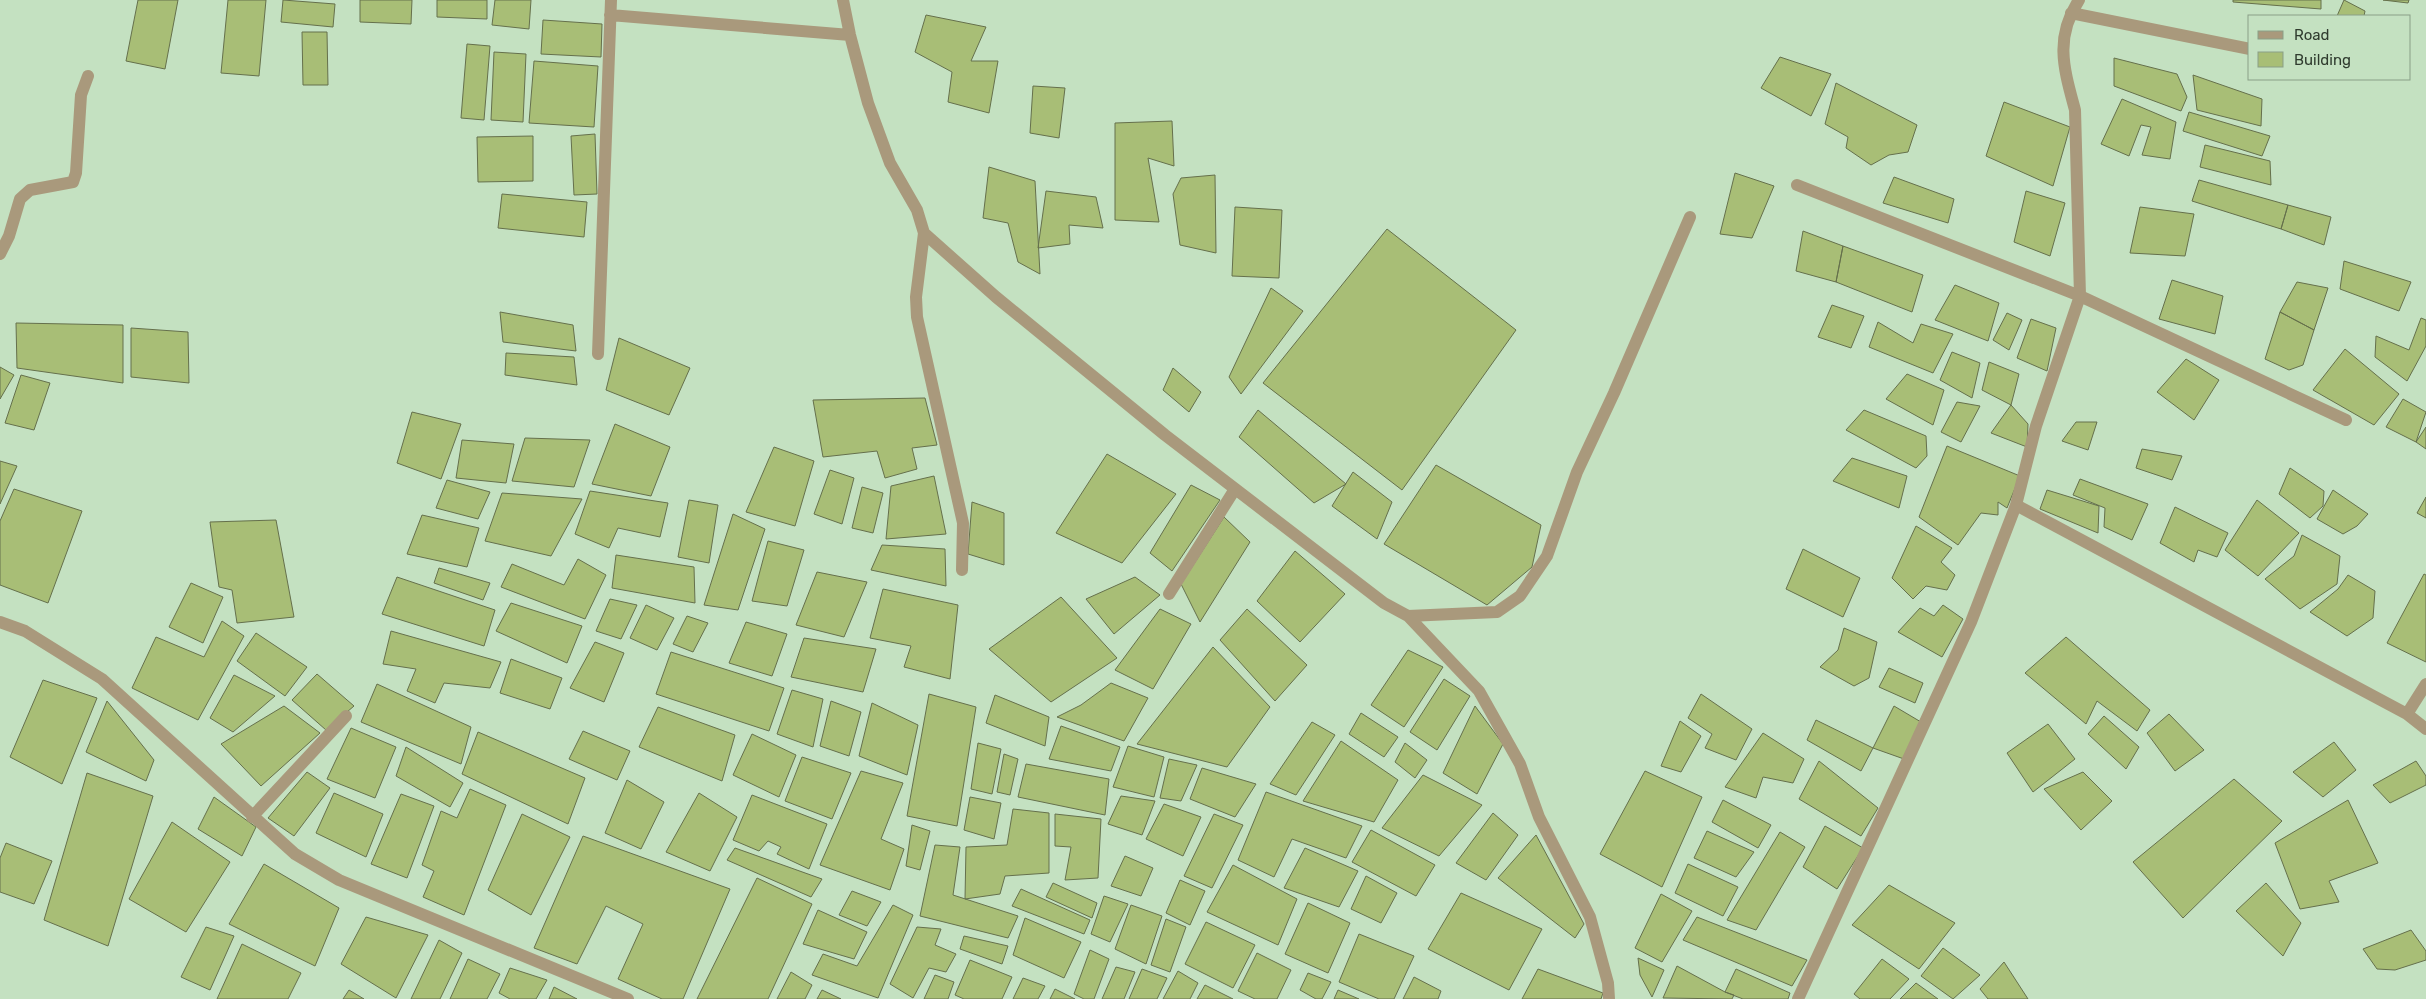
<svg xmlns="http://www.w3.org/2000/svg" width="2426" height="999" viewBox="0 0 2426 999" font-family="Rubik,sans-serif">
<rect width="100%" height="100%" fill="#c4e1c1"/>
<path fill="#a8be76" stroke="#65704c" d="M 138,0 L 178,0 L 165,69 L 126,61 Z
M 228,0 L 266,0 L 259,76 L 221,73 Z
M 283,0 L 335,4 L 333,27 L 281,22 Z
M 360,0 L 412,0 L 411,24 L 360,22 Z
M 437,0 L 487,0 L 487,19 L 437,17 Z
M 495,0 L 531,0 L 529,29 L 492,25 Z
M 2233,0 L 2321,0 L 2321,9 L 2233,2 Z
M 2344,0 L 2365,11 L 2364,16 L 2337,16 Z
M 2383,0 L 2409,0 L 2408,3 Z
M 926,15 L 986,27 L 971,61 L 998,61 L 989,113 L 948,102 L 952,72 L 915,52 Z
M 543,20 L 602,24 L 601,57 L 541,54 Z
M 302,32 L 327,32 L 328,85 L 303,85 Z
M 467,44 L 490,46 L 484,120 L 461,118 Z
M 494,52 L 526,54 L 523,122 L 491,120 Z
M 1780,57 L 1831,74 L 1811,116 L 1761,88 Z
M 2114,58 L 2177,74 L 2187,97 L 2181,111 L 2114,86 Z
M 534,61 L 598,66 L 594,127 L 529,123 Z
M 2193,75 L 2262,99 L 2261,126 L 2197,110 Z
M 1836,83 L 1917,125 L 1908,152 L 1889,155 L 1871,165 L 1846,148 L 1848,137 L 1825,124 Z
M 1033,86 L 1065,88 L 1059,138 L 1030,133 Z
M 2122,99 L 2176,122 L 2170,159 L 2142,155 L 2151,127 L 2141,125 L 2129,156 L 2101,144 Z
M 2004,102 L 2070,127 L 2053,186 L 1986,156 Z
M 2189,112 L 2270,136 L 2262,156 L 2183,131 Z
M 1172,121 L 1174,166 L 1148,158 L 1159,222 L 1115,220 L 1115,123 Z
M 595,134 L 597,194 L 574,195 L 571,136 Z
M 533,136 L 533,181 L 478,182 L 477,137 Z
M 2205,145 L 2270,161 L 2271,185 L 2200,167 Z
M 989,167 L 1035,181 L 1040,274 L 1018,262 L 1008,223 L 983,218 Z
M 1735,173 L 1774,186 L 1752,238 L 1720,234 Z
M 1215,175 L 1216,253 L 1180,245 L 1173,194 L 1181,178 Z
M 1894,177 L 1954,199 L 1948,223 L 1883,203 Z
M 2199,180 L 2288,205 L 2281,229 L 2192,201 Z
M 1046,191 L 1096,197 L 1103,228 L 1069,225 L 1070,244 L 1038,248 Z
M 2026,191 L 2065,203 L 2050,256 L 2014,242 Z
M 502,194 L 587,202 L 584,237 L 498,228 Z
M 2288,205 L 2331,217 L 2324,245 L 2281,229 Z
M 1235,207 L 1282,210 L 1279,278 L 1232,276 Z
M 2140,207 L 2194,214 L 2185,256 L 2130,253 Z
M 1387,229 L 1516,330 L 1402,490 L 1263,383 Z
M 1803,231 L 1843,246 L 1836,282 L 1796,271 Z
M 1843,246 L 1923,275 L 1912,312 L 1836,282 Z
M 2344,261 L 2411,282 L 2399,311 L 2340,289 Z
M 2172,280 L 2223,296 L 2215,334 L 2159,319 Z
M 2297,282 L 2328,288 L 2314,330 L 2280,312 Z
M 1955,285 L 1999,303 L 1988,341 L 1935,320 Z
M 1271,288 L 1303,311 L 1241,394 L 1229,377 Z
M 1832,305 L 1864,316 L 1851,348 L 1818,337 Z
M 500,312 L 573,325 L 576,351 L 503,342 Z
M 2280,312 L 2314,330 L 2303,365 L 2289,370 L 2265,359 Z
M 2007,313 L 2022,320 L 2009,350 L 1993,340 Z
M 2421,318 L 2426,320 L 2426,346 L 2407,381 L 2375,357 L 2376,336 L 2409,350 Z
M 2031,319 L 2056,328 L 2047,371 L 2017,358 Z
M 1878,322 L 1913,343 L 1921,324 L 1953,334 L 1933,373 L 1869,347 Z
M 16,323 L 123,325 L 123,383 L 17,368 Z
M 131,328 L 188,332 L 189,383 L 131,377 Z
M 619,338 L 690,368 L 669,415 L 606,390 Z
M 2345,349 L 2399,394 L 2374,425 L 2313,390 Z
M 1952,352 L 1980,363 L 1972,398 L 1940,380 Z
M 506,353 L 574,357 L 577,385 L 505,375 Z
M 2186,359 L 2219,380 L 2194,420 L 2157,392 Z
M 1989,362 L 2019,374 L 2011,405 L 1982,390 Z
M 0,367 L 14,375 L 0,399 Z
M 1173,368 L 1201,392 L 1189,412 L 1163,390 Z
M 1907,374 L 1944,390 L 1933,425 L 1886,399 Z
M 21,375 L 50,383 L 34,430 L 5,423 Z
M 925,398 L 937,445 L 912,448 L 917,469 L 885,478 L 877,451 L 823,457 L 813,400 Z
M 2403,399 L 2426,412 L 2416,442 L 2386,427 Z
M 1957,402 L 1980,406 L 1961,442 L 1941,432 Z
M 2011,405 L 2028,424 L 2027,447 L 1991,433 Z
M 1258,410 L 1346,484 L 1314,503 L 1239,437 Z
M 1864,410 L 1926,436 L 1927,456 L 1916,468 L 1846,430 Z
M 412,412 L 461,424 L 441,479 L 397,463 Z
M 2076,422 L 2097,422 L 2088,450 L 2062,441 Z
M 615,424 L 670,447 L 651,496 L 592,484 Z
M 2426,427 L 2426,449 L 2416,442 Z
M 525,438 L 590,440 L 574,487 L 512,481 Z
M 462,440 L 514,444 L 506,483 L 456,478 Z
M 1947,446 L 2020,476 L 2007,508 L 1998,502 L 1998,515 L 1981,513 L 1958,545 L 1919,517 Z
M 774,447 L 814,461 L 795,526 L 746,512 Z
M 2142,449 L 2182,456 L 2172,480 L 2136,468 Z
M 1107,454 L 1176,494 L 1122,563 L 1056,533 Z
M 1852,458 L 1907,476 L 1899,508 L 1833,481 Z
M 0,461 L 17,466 L 0,504 Z
M 1436,465 L 1541,525 L 1532,567 L 1487,605 L 1384,544 Z
M 2290,468 L 2324,491 L 2323,506 L 2310,518 L 2279,494 Z
M 830,470 L 854,478 L 842,524 L 814,514 Z
M 1353,472 L 1392,502 L 1377,539 L 1332,506 Z
M 934,476 L 946,534 L 886,539 L 891,486 Z
M 2080,479 L 2148,504 L 2132,540 L 2104,527 L 2105,508 L 2073,495 Z
M 447,480 L 490,492 L 478,519 L 436,508 Z
M 1191,485 L 1220,500 L 1172,571 L 1150,553 Z
M 862,487 L 883,493 L 873,533 L 852,528 Z
M 14,489 L 82,511 L 48,603 L 0,585 L 0,521 Z
M 2047,490 L 2099,506 L 2098,533 L 2040,509 Z
M 2333,490 L 2368,514 L 2357,526 L 2343,534 L 2317,519 Z
M 590,491 L 668,503 L 660,537 L 618,528 L 609,548 L 575,534 Z
M 502,493 L 582,499 L 551,556 L 485,541 Z
M 2426,497 L 2426,518 L 2417,513 Z
M 689,500 L 718,505 L 709,563 L 678,557 Z
M 2257,500 L 2299,533 L 2258,576 L 2225,550 Z
M 972,502 L 1004,513 L 1004,565 L 968,554 Z
M 2175,507 L 2228,533 L 2217,557 L 2198,550 L 2194,562 L 2160,543 Z
M 733,514 L 765,529 L 738,610 L 704,605 Z
M 422,515 L 479,528 L 467,567 L 407,554 Z
M 1224,517 L 1250,542 L 1200,622 L 1181,584 Z
M 276,520 L 294,617 L 237,623 L 232,590 L 219,587 L 210,522 Z
M 1916,526 L 1952,548 L 1941,562 L 1955,575 L 1947,590 L 1926,586 L 1913,599 L 1892,578 Z
M 2302,535 L 2340,556 L 2337,584 L 2300,609 L 2265,579 L 2294,556 Z
M 768,541 L 804,550 L 787,606 L 752,601 Z
M 882,545 L 945,549 L 946,586 L 871,570 Z
M 1803,549 L 1860,578 L 1843,617 L 1786,589 Z
M 1295,551 L 1345,594 L 1300,642 L 1257,601 Z
M 616,555 L 694,567 L 695,603 L 612,588 Z
M 578,559 L 606,575 L 585,619 L 501,587 L 512,564 L 564,585 Z
M 439,568 L 490,583 L 483,600 L 434,583 Z
M 817,572 L 867,582 L 844,637 L 796,625 Z
M 2424,574 L 2426,575 L 2426,662 L 2387,643 Z
M 2348,575 L 2375,591 L 2373,618 L 2347,636 L 2310,612 L 2338,589 Z
M 397,577 L 495,610 L 484,646 L 382,614 Z
M 1135,577 L 1160,595 L 1114,634 L 1086,599 Z
M 191,583 L 223,597 L 203,643 L 169,627 Z
M 883,589 L 958,605 L 950,679 L 904,667 L 911,646 L 870,638 Z
M 1061,597 L 1117,658 L 1051,702 L 989,649 Z
M 610,599 L 637,605 L 621,639 L 596,631 Z
M 511,603 L 582,626 L 567,663 L 496,631 Z
M 646,605 L 674,618 L 657,650 L 630,638 Z
M 1943,605 L 1963,619 L 1942,657 L 1898,632 L 1920,608 L 1934,616 Z
M 1160,609 L 1191,624 L 1153,689 L 1115,670 Z
M 1247,609 L 1307,665 L 1275,701 L 1220,640 Z
M 687,616 L 708,623 L 693,652 L 673,644 Z
M 222,621 L 244,636 L 198,720 L 132,688 L 156,637 L 204,657 Z
M 746,622 L 787,634 L 772,676 L 729,663 Z
M 1844,628 L 1877,642 L 1869,678 L 1854,686 L 1820,667 L 1838,650 Z
M 391,631 L 501,662 L 490,688 L 444,683 L 435,703 L 407,691 L 416,669 L 383,664 Z
M 256,633 L 307,667 L 285,696 L 237,661 Z
M 2066,637 L 2150,710 L 2137,731 L 2097,701 L 2086,724 L 2025,673 Z
M 804,638 L 876,649 L 863,692 L 791,677 Z
M 595,642 L 624,653 L 604,702 L 570,688 Z
M 1213,647 L 1270,707 L 1227,767 L 1137,744 Z
M 1408,650 L 1443,667 L 1404,727 L 1371,705 Z
M 671,652 L 784,688 L 769,731 L 656,694 Z
M 511,659 L 562,678 L 550,709 L 500,693 Z
M 1889,668 L 1923,683 L 1915,703 L 1879,687 Z
M 317,674 L 354,706 L 326,730 L 292,700 Z
M 234,675 L 275,696 L 233,732 L 210,718 Z
M 1444,679 L 1470,696 L 1437,750 L 1410,732 Z
M 43,680 L 97,698 L 62,784 L 10,757 Z
M 1111,683 L 1148,698 L 1124,741 L 1057,717 L 1081,705 Z
M 377,684 L 471,727 L 461,764 L 361,722 Z
M 792,690 L 823,699 L 813,747 L 777,734 Z
M 929,694 L 976,707 L 957,826 L 907,816 Z
M 1701,694 L 1752,729 L 1736,760 L 1705,748 L 1712,734 L 1688,718 Z
M 995,695 L 1049,717 L 1045,746 L 986,723 Z
M 107,701 L 154,760 L 146,781 L 86,752 Z
M 831,701 L 861,712 L 849,756 L 820,746 Z
M 872,703 L 918,725 L 907,775 L 859,756 Z
M 284,706 L 320,733 L 261,786 L 221,744 Z
M 1475,706 L 1503,744 L 1477,794 L 1443,773 Z
M 1894,706 L 1921,722 L 1904,759 L 1873,748 Z
M 658,707 L 735,735 L 722,781 L 639,747 Z
M 1361,713 L 1398,737 L 1384,757 L 1349,734 Z
M 2169,714 L 2204,750 L 2175,771 L 2147,733 Z
M 2104,716 L 2139,747 L 2126,769 L 2088,734 Z
M 1816,720 L 1873,748 L 1861,771 L 1807,740 Z
M 1680,721 L 1701,736 L 1681,772 L 1661,766 Z
M 1312,722 L 1335,735 L 1296,795 L 1270,784 Z
M 2048,724 L 2075,759 L 2033,792 L 2007,753 Z
M 1061,726 L 1120,747 L 1111,771 L 1049,759 Z
M 351,728 L 396,747 L 375,798 L 327,779 Z
M 583,731 L 630,751 L 617,780 L 569,759 Z
M 478,732 L 585,778 L 568,824 L 462,774 Z
M 1763,733 L 1804,759 L 1793,783 L 1763,777 L 1756,798 L 1725,787 Z
M 752,734 L 796,755 L 779,797 L 733,775 Z
M 1341,741 L 1398,780 L 1374,822 L 1303,801 Z
M 2334,742 L 2356,770 L 2323,797 L 2293,772 Z
M 978,743 L 1001,749 L 992,794 L 971,789 Z
M 1405,743 L 1427,760 L 1415,778 L 1395,762 Z
M 1128,746 L 1164,757 L 1154,797 L 1113,787 Z
M 406,747 L 463,783 L 450,807 L 396,776 Z
M 1004,754 L 1018,759 L 1010,795 L 997,792 Z
M 802,757 L 851,773 L 832,819 L 785,801 Z
M 1169,759 L 1197,765 L 1181,801 L 1160,798 Z
M 1819,761 L 1878,808 L 1861,836 L 1799,799 Z
M 2416,761 L 2426,776 L 2426,785 L 2390,803 L 2373,785 Z
M 1026,764 L 1109,779 L 1105,815 L 1018,797 Z
M 1202,768 L 1256,784 L 1235,817 L 1190,799 Z
M 861,771 L 903,783 L 881,839 L 904,849 L 890,890 L 820,865 Z
M 1645,771 L 1702,797 L 1662,887 L 1600,854 Z
M 307,772 L 330,788 L 294,836 L 268,818 Z
M 2083,772 L 2112,801 L 2081,830 L 2044,789 Z
M 87,773 L 153,796 L 108,946 L 44,920 Z
M 1423,775 L 1482,805 L 1439,856 L 1382,828 Z
M 2234,779 L 2282,821 L 2183,918 L 2133,862 Z
M 627,780 L 664,802 L 641,849 L 605,833 Z
M 470,789 L 506,805 L 464,915 L 423,897 L 434,871 L 422,865 L 441,811 L 457,818 Z
M 1266,792 L 1362,826 L 1346,858 L 1292,839 L 1274,877 L 1238,860 Z
M 334,793 L 383,814 L 366,857 L 316,833 Z
M 699,793 L 737,817 L 710,871 L 666,852 Z
M 401,794 L 434,806 L 407,878 L 371,864 Z
M 752,795 L 827,824 L 809,869 L 777,854 L 781,847 L 768,841 L 759,851 L 733,840 Z
M 1121,796 L 1155,801 L 1142,835 L 1108,824 Z
M 214,797 L 256,827 L 242,856 L 198,829 Z
M 970,797 L 1001,803 L 994,839 L 964,830 Z
M 1723,800 L 1771,825 L 1758,848 L 1712,822 Z
M 2348,800 L 2378,863 L 2329,881 L 2339,902 L 2300,909 L 2275,843 Z
M 1164,804 L 1201,817 L 1183,856 L 1146,839 Z
M 1013,809 L 1049,813 L 1049,873 L 1005,876 L 1000,894 L 965,899 L 966,847 L 1007,845 Z
M 1493,813 L 1518,835 L 1486,880 L 1456,863 Z
M 522,814 L 570,837 L 531,915 L 488,890 Z
M 1055,814 L 1101,819 L 1098,878 L 1065,880 L 1071,847 L 1055,846 Z
M 1214,814 L 1243,825 L 1212,888 L 1184,876 Z
M 172,822 L 230,862 L 186,932 L 129,899 Z
M 912,825 L 930,831 L 920,870 L 906,866 Z
M 1825,826 L 1863,848 L 1837,889 L 1803,867 Z
M 1371,830 L 1435,865 L 1416,896 L 1352,862 Z
M 1707,831 L 1754,852 L 1736,877 L 1694,858 Z
M 1780,832 L 1805,847 L 1756,930 L 1727,920 Z
M 1536,835 L 1584,924 L 1575,938 L 1498,878 Z
M 583,836 L 730,889 L 683,999 L 662,999 L 618,979 L 643,924 L 606,906 L 577,964 L 534,948 Z
M 6,843 L 52,861 L 34,904 L 0,892 L 0,858 Z
M 935,845 L 960,847 L 953,895 L 1018,916 L 1008,938 L 920,916 Z
M 735,848 L 822,879 L 811,897 L 727,860 Z
M 1305,848 L 1358,871 L 1339,907 L 1284,888 Z
M 1125,856 L 1153,868 L 1141,896 L 1111,886 Z
M 264,864 L 339,908 L 315,966 L 229,924 Z
M 1688,864 L 1738,887 L 1723,916 L 1675,893 Z
M 1233,865 L 1297,899 L 1278,945 L 1207,912 Z
M 1366,876 L 1397,893 L 1381,923 L 1351,909 Z
M 757,878 L 812,904 L 768,999 L 697,999 Z
M 1180,880 L 1205,891 L 1190,925 L 1166,913 Z
M 1053,883 L 1097,903 L 1092,918 L 1046,897 Z
M 2266,883 L 2301,923 L 2283,956 L 2236,911 Z
M 1889,885 L 1955,923 L 1919,969 L 1852,925 Z
M 1021,889 L 1090,920 L 1084,934 L 1012,906 Z
M 852,891 L 881,902 L 867,926 L 839,915 Z
M 1461,893 L 1542,929 L 1509,990 L 1428,949 Z
M 1661,894 L 1692,911 L 1662,962 L 1635,948 Z
M 1104,896 L 1128,904 L 1110,942 L 1091,934 Z
M 1308,903 L 1350,923 L 1328,973 L 1285,954 Z
M 893,905 L 913,915 L 878,998 L 812,975 L 823,954 L 857,966 Z
M 1131,905 L 1162,916 L 1146,964 L 1115,949 Z
M 818,910 L 867,932 L 854,959 L 803,944 Z
M 366,917 L 428,935 L 396,998 L 341,964 Z
M 1697,917 L 1807,960 L 1792,986 L 1683,940 Z
M 1025,918 L 1081,942 L 1064,978 L 1013,955 Z
M 1166,919 L 1186,927 L 1170,972 L 1151,965 Z
M 1206,922 L 1255,945 L 1233,988 L 1185,964 Z
M 206,927 L 234,936 L 210,990 L 181,977 Z
M 917,927 L 941,929 L 935,945 L 956,954 L 946,972 L 929,968 L 913,998 L 890,984 Z
M 2411,930 L 2426,951 L 2426,960 L 2395,970 L 2377,969 L 2363,949 Z
M 1359,934 L 1414,956 L 1394,999 L 1379,999 L 1339,982 Z
M 964,936 L 1008,946 L 1002,964 L 960,949 Z
M 439,940 L 462,953 L 440,999 L 411,999 Z
M 242,944 L 301,973 L 288,999 L 217,999 Z
M 1943,948 L 1980,975 L 1953,999 L 1921,976 Z
M 1090,950 L 1109,959 L 1094,999 L 1084,999 L 1074,994 Z
M 1257,953 L 1291,970 L 1277,999 L 1255,999 L 1238,991 Z
M 1638,958 L 1664,970 L 1652,997 L 1640,975 Z
M 468,959 L 500,974 L 487,999 L 450,999 Z
M 1882,959 L 1909,979 L 1890,999 L 1860,999 L 1854,994 Z
M 970,960 L 1012,977 L 1002,999 L 964,999 L 955,995 Z
M 2004,962 L 2028,999 L 1988,999 L 1980,989 Z
M 1677,966 L 1725,992 L 1734,995 L 1732,999 L 1663,998 Z
M 1116,967 L 1135,972 L 1124,999 L 1102,999 Z
M 510,968 L 547,980 L 536,999 L 510,999 L 499,993 Z
M 1142,969 L 1167,978 L 1157,999 L 1129,999 Z
M 1538,969 L 1603,993 L 1601,999 L 1522,999 Z
M 1736,969 L 1790,993 L 1788,999 L 1743,999 L 1725,992 Z
M 1178,971 L 1198,983 L 1190,999 L 1163,999 Z
M 791,972 L 812,985 L 805,999 L 777,999 Z
M 1308,973 L 1331,982 L 1322,999 L 1316,999 L 1300,990 Z
M 935,975 L 954,982 L 948,999 L 924,999 Z
M 1414,977 L 1441,991 L 1438,999 L 1403,999 Z
M 1023,978 L 1045,986 L 1038,999 L 1013,999 Z
M 1916,983 L 1938,999 L 1900,999 Z
M 1205,985 L 1233,999 L 1197,999 Z
M 554,987 L 577,999 L 549,999 Z
M 1055,989 L 1075,999 L 1050,999 Z
M 349,990 L 364,999 L 343,999 Z
M 822,990 L 841,999 L 817,999 Z
M 1338,990 L 1359,999 L 1334,999 Z"/>
<g fill="none" stroke-linecap="round" stroke-linejoin="round">
<path stroke="#a9997c" stroke-width="12" d="M 843,0 L 850,35 L 868,103 L 890,163 L 917,210 L 924,233 L 996,297 L 1165,435 L 1384,603 L 1408,616 L 1479,691 L 1520,764 L 1539,817 L 1590,917 L 1608,983 L 1609,999
M 2071,13 L 2250,49
M 610,15 L 850,35
M 1797,185 L 2080,296 L 2346,420
M 924,233 L 916,297 L 917,317 L 963,523 L 962,570
M 0,254 L 9,236 L 20,199 L 30,190 L 73,182 L 76,173 L 81,95 L 88,76
M 598,354 L 611,0
M 2016,505 L 2407,714 L 2426,729
M 1169,594 L 1235,489
M 1408,616 L 1497,612 L 1520,596 L 1547,556 L 1577,472 L 1614,393 L 1690,217
M 0,622 L 25,631 L 102,679 L 295,854 L 339,880 L 628,999
M 2407,714 L 2426,684
M 252,817 L 346,716
M 1798,999 L 1971,622 L 2016,505 L 2036,426 L 2080,296 L 2075,110 C 2064,69 2054,38 2079,0"/>
</g>
<rect x="2248" y="15" width="162" height="65" fill="#c4e1c1" stroke="#899f87"/>
<rect x="2258" y="31" width="25" height="8" fill="#a9997c" stroke="#899f87"/>
<text x="2294" y="40" font-size="15" fill="#303c2f">Road</text>
<rect x="2258" y="52" width="25" height="15" fill="#a8be76" stroke="#899f87"/>
<text x="2294" y="65" font-size="15" fill="#303c2f">Building</text>
</svg>
